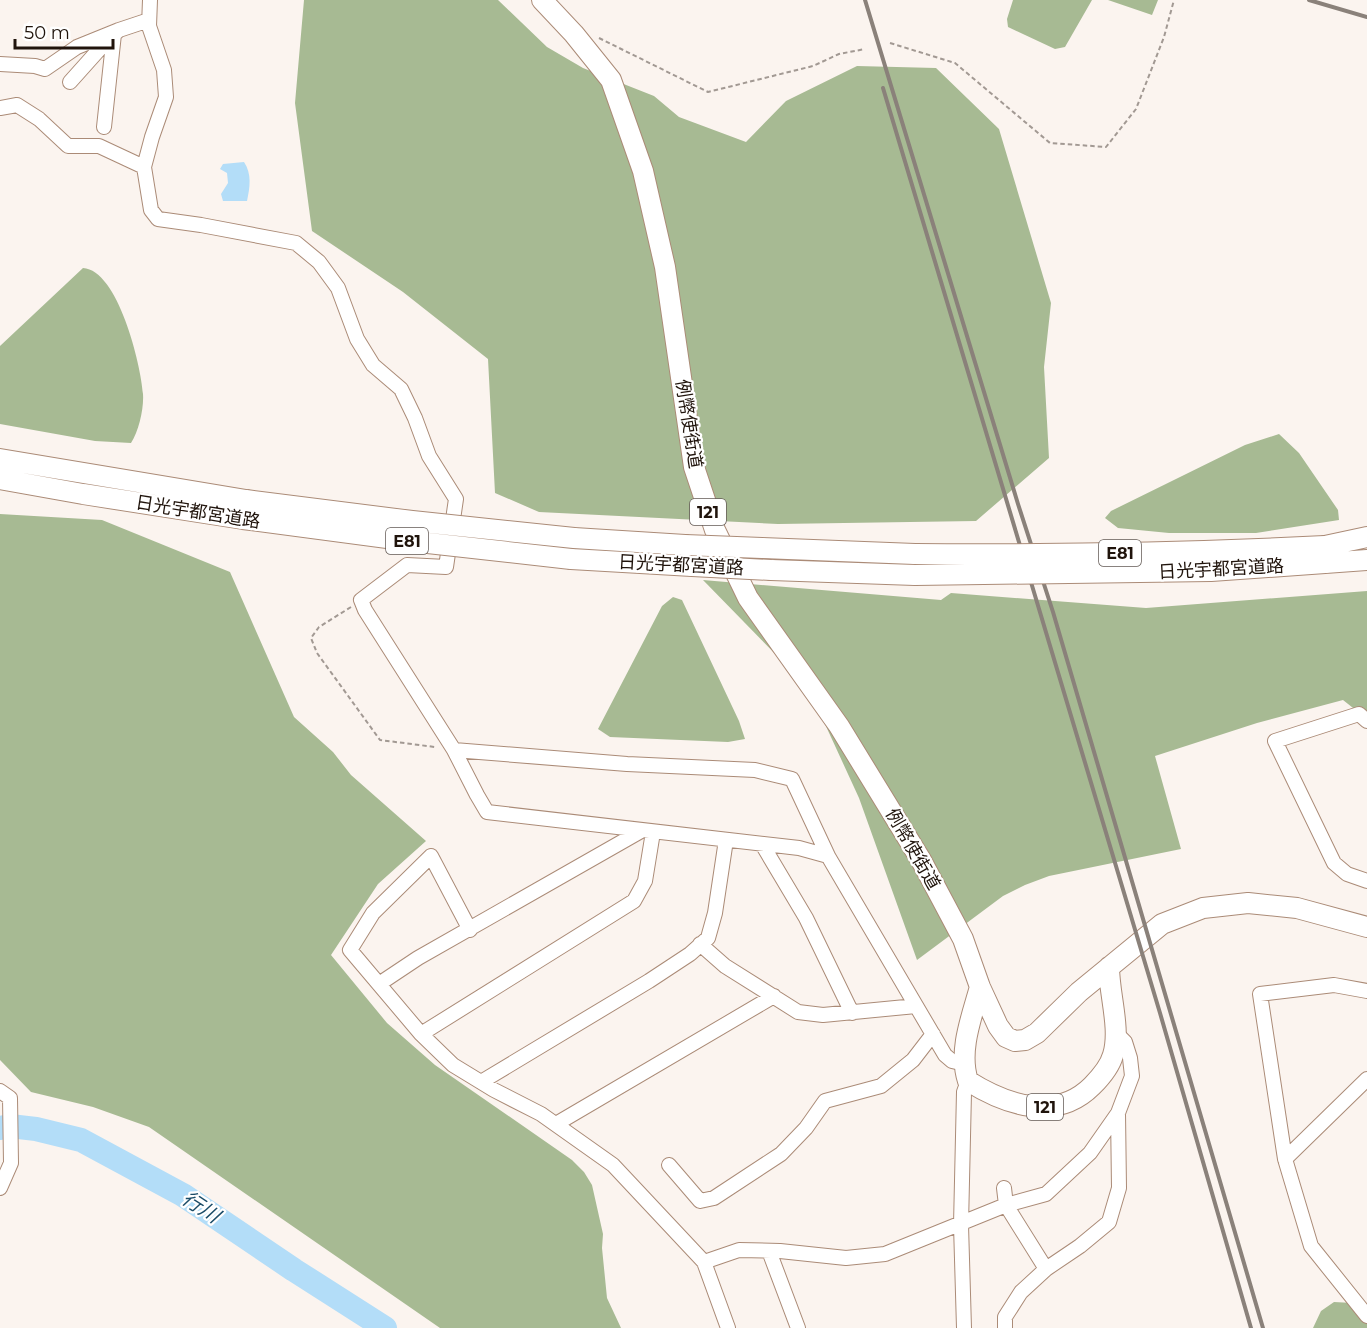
<svg xmlns="http://www.w3.org/2000/svg" width="1367" height="1328" viewBox="0 0 1367 1328" font-family="Montserrat,'Noto Sans JP',sans-serif">
<rect width="100%" height="100%" fill="#fbf4ef"/>
<path fill="#a7ba93" d="M 304,0 L 498,0 L 547,47 L 583,68 L 654,96 L 679,117 L 746,142 L 786,101 L 857,66 L 936,68 L 999,129 L 1051,303 L 1044,367 L 1049,458 L 976,521 L 778,524 L 539,512 L 495,493 L 488,359 L 403,292 L 312,231 L 295,103 Z
M 1013,0 L 1092,0 L 1065,47 L 1055,49 L 1008,27 L 1007,19 Z
M 1108,0 L 1158,0 L 1152,15 Z
M 83,268 C 118,270 141,364 143,394 C 144,408 139,431 131,443 L 95,441 L 0,424 L 0,346 Z
M 1279,434 L 1299,453 L 1338,510 L 1339,520 L 1256,533 L 1169,533 L 1118,528 L 1105,518 L 1111,511 L 1245,445 Z
M 0,514 L 102,520 L 230,572 L 294,717 L 333,752 L 351,775 L 426,841 L 378,884 L 331,955 L 387,1023 L 435,1065 L 572,1160 L 584,1172 L 592,1185 L 603,1234 L 602,1248 L 607,1298 L 621,1328 L 440,1328 L 149,1127 L 93,1107 L 31,1092 L 0,1060 Z
M 703,580 L 941,600 L 951,593 L 1146,608 L 1367,591 L 1367,719 L 1343,700 L 1257,723 L 1155,756 L 1181,849 L 1049,876 L 1025,885 L 1003,896 L 917,960 L 859,798 L 819,711 L 824,704 Z
M 673,597 L 682,600 L 739,721 L 745,739 L 728,742 L 610,737 L 598,729 L 662,606 Z
M 1334,1302 L 1353,1303 L 1367,1312 L 1367,1328 L 1313,1328 L 1321,1311 Z"/>
<path fill="#b3ddf8" d="M 244,162 C 252,174 250,187 247,201 L 223,201 L 221,194 L 228,183 L 227,173 L 220,169 L 223,164 Z"/>
<g fill="none" stroke-linecap="round" stroke-linejoin="round">
<path stroke="#b3ddf8" stroke-width="24" d="M 0,1128 L 10,1126 L 36,1129 L 81,1140 L 183,1195 L 294,1270 L 385,1328"/>
<defs>
<path id="minor" d="M 150,0 L 149,26 L 164,70 L 166,97 L 152,137 L 144,167 L 151,210 L 158,219 L 201,225 L 296,243 L 319,262 L 338,288 L 357,339 L 373,365 L 401,389 L 415,418 L 429,456 L 456,499 L 446,567 L 407,565 L 361,600 L 365,610 L 454,750 L 477,795 L 487,812 L 799,848 L 828,856 L 945,1055 L 952,1061 L 965,1064
M 0,64 L 35,66 L 45,69 L 77,47 L 119,30
M 70,82 L 104,44 L 119,30 L 149,20
M 0,108 L 17,105 L 39,119 L 68,146 L 99,146 L 144,167
M 104,127 L 114,34
M 1367,721 L 1359,714 L 1275,741 L 1334,863 L 1347,874 L 1367,881
M 454,750 L 627,764 L 755,770 L 792,779 L 828,856
M 762,844 L 806,918 L 852,1013
M 470,930 L 431,856 L 373,913 L 350,950 L 421,1034 L 453,1065 L 494,1090 L 541,1114 L 613,1165 L 704,1262 L 728,1328
M 700,944 L 725,966 L 798,1012 L 823,1015 L 916,1006
M 379,984 L 418,958 L 641,831
M 1367,991 L 1334,985 L 1260,994 L 1285,1159 L 1311,1246 L 1367,1316
M 421,1034 L 634,901 L 645,881 L 653,832
M 481,1082 L 649,981 L 690,954 L 708,938 L 715,913 L 726,840
M 0,1091 L 10,1098 L 11,1163 L 0,1188
M 556,1124 L 774,996
M 1285,1159 L 1367,1079
M 669,1165 L 700,1201 L 714,1198 L 781,1154 L 806,1128 L 825,1101 L 881,1086 L 913,1060 L 933,1034
M 1004,1188 L 1006,1205 L 1046,1269
M 769,1251 L 798,1328
M 704,1262 L 739,1250 L 780,1251 L 846,1258 L 885,1254 L 1006,1205 L 1046,1194 L 1090,1153 L 1118,1113 L 1132,1076 L 1130,1058 L 1125,1042 L 1115,1032
M 964,1328 L 961,1225 L 964,1092 L 968,1081
M 1005,1328 L 1005,1317 L 1021,1292 L 1046,1269 L 1080,1246 L 1109,1222 L 1119,1188 L 1118,1113"/>
<path id="highway" d="M 542,0 L 574,34 L 611,80 L 643,171 L 665,267 L 694,467 L 715,530 L 748,598 L 839,726 L 921,860 L 963,939 L 980,987 L 998,1026 L 1006,1037 L 1015,1041 L 1025,1040 L 1037,1033 L 1079,992 L 1162,924 L 1203,908 L 1248,903 L 1297,908 L 1367,927
M 0,459 L 246,500
M 0,479 L 83,494 L 243,519
M 574,538 L 685,545
M 1325,546 L 1367,537
M 762,548 L 915,554
M 571,559 L 692,566
M 1325,563 L 1367,560
M 771,570 L 915,575
M 980,987 C 972,1016 958,1051 968,1081 C 1006,1105 1056,1122 1092,1086 C 1100,1078 1110,1066 1113,1055 C 1121,1029 1109,994 1109,967"/>
</defs>
<use href="#minor" stroke="#ab8b77" stroke-width="16"/>
<use href="#highway" stroke="#ab8b77" stroke-width="22"/>
<path stroke="#a29993" stroke-width="2" stroke-dasharray="4.5 3" stroke-linecap="butt" d="M 599,38 L 708,92 L 813,66 L 839,54 L 865,49
M 890,43 L 955,63 L 1050,143 L 1106,147 L 1136,109 L 1164,37 L 1174,0
M 351,607 L 319,627 L 311,638 L 317,653 L 380,740 L 435,747"/>
<use href="#minor" stroke="#fff" stroke-width="14"/>
<use href="#highway" stroke="#fff" stroke-width="20"/>
<path stroke="#8a817a" stroke-width="4" d="M 865,0 L 1018,504 L 1053,612 L 1263,1328
M 1309,0 L 1367,17
M 883,88 L 1160,1013 L 1251,1328"/>
<defs>
<path id="highway-bridge" d="M 246,500 L 412,521 L 574,538
M 243,519 L 410,541 L 571,559
M 685,545 L 762,548
M 915,554 C 1052,555 1188,553 1325,546
M 692,566 L 771,570
M 915,575 L 1211,571 L 1325,563"/>
</defs>
<use href="#highway-bridge" stroke="#ab8b77" stroke-width="22" stroke-linecap="butt"/>
<use href="#highway-bridge" stroke="#fff" stroke-width="20"/>
</g>
<g text-anchor="middle" stroke-width="4.5" stroke-linejoin="round" paint-order="stroke">
<g fill="#fff" stroke="#635a55" stroke-width="1.5">
<rect x="690" y="499" width="36" height="26" rx="4.5"/>
<rect x="386" y="528" width="42" height="26" rx="4.5"/>
<rect x="1099" y="540" width="42" height="26" rx="4.5"/>
<rect x="1027" y="1094" width="36" height="26" rx="4.5"/>
</g>
<g font-size="16" font-weight="bold" fill="#20140c">
<text x="708" y="518">121</text>
<text x="407" y="547">E81</text>
<text x="1120" y="559">E81</text>
<text x="1045" y="1113">121</text>
</g>
<g font-size="18" fill="#20140c" stroke="#fff">
<text transform="translate(689 424) rotate(81)" y="6">例幣使街道</text>
<text transform="translate(198 512) rotate(9)" y="6">日光宇都宮道路</text>
<text transform="translate(681 565) rotate(3)" y="6">日光宇都宮道路</text>
<text transform="translate(1221 569) rotate(-3)" y="6">日光宇都宮道路</text>
<text transform="translate(913 849) rotate(60)" y="6">例幣使街道</text>
</g>
<g font-size="20" font-style="italic" fill="#1a4c68" stroke="#fff">
<text transform="translate(201 1207) rotate(33)" y="7">行川</text>
</g>
</g>
<path d="M15 39v9h98v-9" fill="none" stroke="#20140c" stroke-width="3"/>
<text x="24" y="39" font-size="18" fill="#20140c" stroke="#ffffff" stroke-width="4.5" paint-order="stroke">50 m</text>
</svg>
